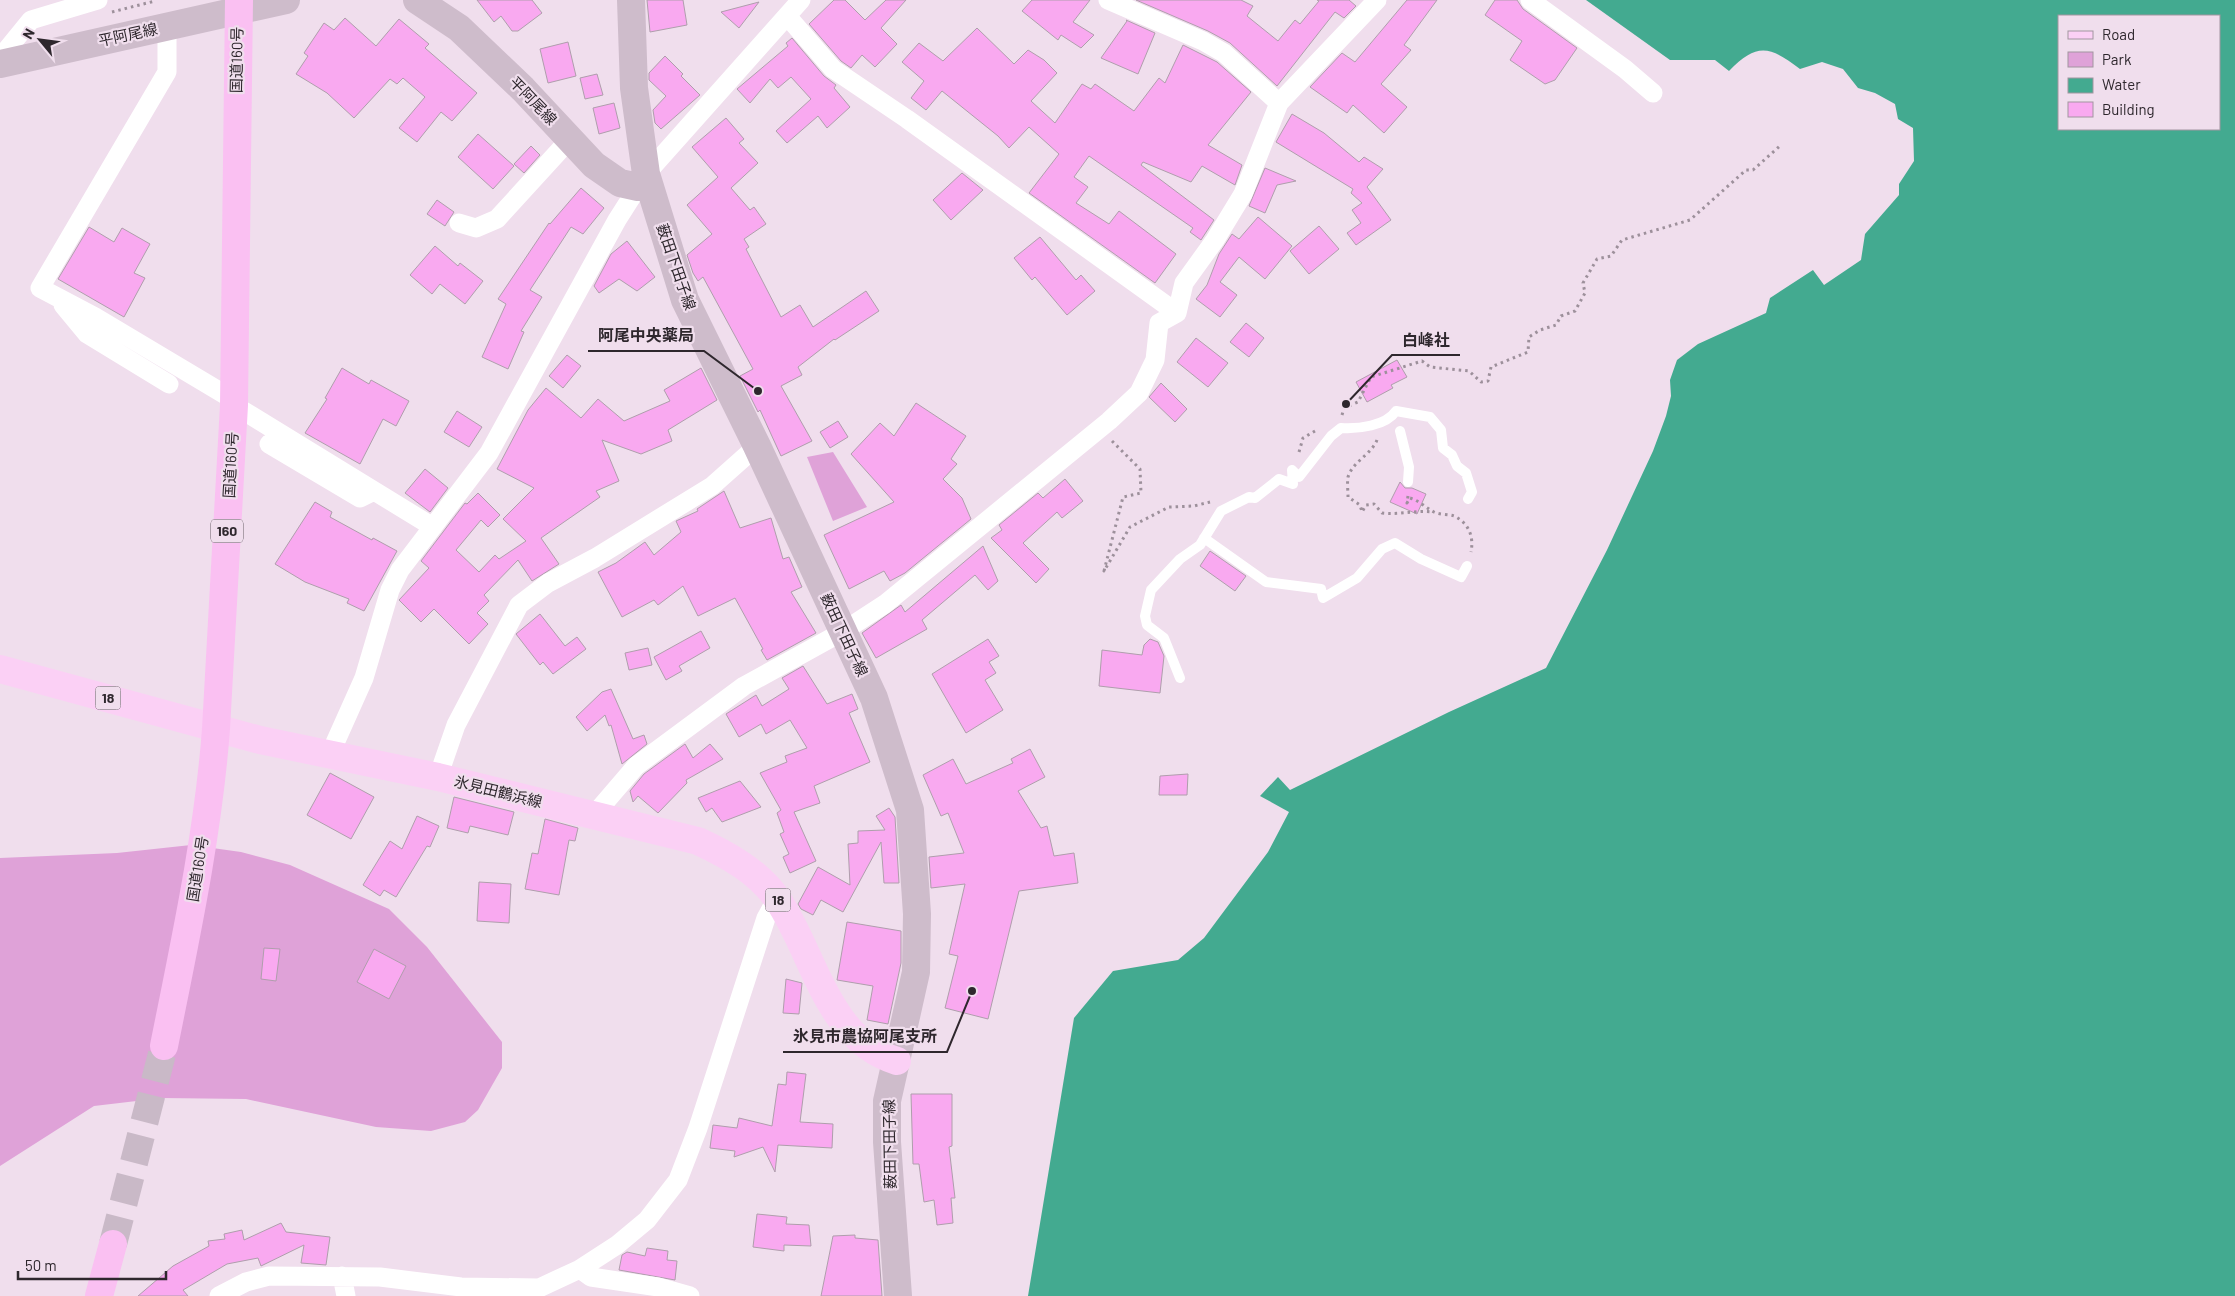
<svg xmlns="http://www.w3.org/2000/svg" width="2235" height="1296" viewBox="0 0 2235 1296" font-family="Barlow,'Noto Sans JP',sans-serif">
<rect width="100%" height="100%" fill="#f0deed"/>
<path fill="#dfa2d8" d="M 833,452 L 867,507 L 833,521 L 807,457 Z
M 191,845 L 241,852 L 290,865 L 389,909 L 427,947 L 502,1042 L 502,1068 L 478,1110 L 465,1122 L 431,1131 L 376,1127 L 246,1099 L 162,1098 L 94,1106 L 0,1166 L 0,858 L 117,853 Z"/>
<path fill="#43aa90" fill-rule="evenodd" d="M 1586,0 L 2235,0 L 2235,1296 L 1028,1296 L 1074,1018 L 1113,971 L 1178,960 L 1204,938 L 1268,852 L 1289,812 L 1260,796 L 1278,777 L 1290,790 L 1449,712 L 1546,668 L 1607,550 L 1653,451 L 1666,416 L 1671,396 L 1670,380 L 1677,360 L 1698,344 L 1766,313 L 1770,298 L 1813,270 L 1824,285 L 1861,260 L 1865,234 L 1899,195 L 1899,184 L 1914,161 L 1913,128 L 1898,119 L 1895,104 L 1875,93 L 1858,88 L 1843,69 L 1822,62 L 1800,69 C 1770,46 1757,42 1729,71 L 1715,60 L 1670,60 ZM 2059,16 L 2219,16 L 2219,129 L 2059,129 Z"/>
<path fill="#f9a9f0" stroke="#af9eac" d="M 477,0 L 532,0 L 542,13 L 518,31 L 512,31 L 501,16 L 494,22 Z
M 647,0 L 683,0 L 687,25 L 650,32 Z
M 834,0 L 845,0 L 865,20 L 886,0 L 906,0 L 881,28 L 897,44 L 875,67 L 862,55 L 851,68 L 841,61 L 809,24 Z
M 1032,0 L 1090,0 L 1073,22 L 1094,35 L 1081,48 L 1061,35 L 1058,40 L 1022,11 Z
M 1136,0 L 1241,0 L 1253,6 L 1247,16 L 1278,41 L 1295,20 L 1300,24 L 1319,1 L 1317,0 L 1349,0 L 1356,6 L 1344,18 L 1335,12 L 1277,86 L 1230,43 L 1208,31 Z
M 1407,0 L 1437,0 L 1404,45 L 1411,50 L 1381,84 L 1407,107 L 1384,133 L 1353,105 L 1347,113 L 1310,87 L 1342,53 L 1355,62 Z
M 1495,0 L 1517,0 L 1523,9 L 1577,48 L 1555,80 L 1545,84 L 1510,60 L 1522,41 L 1485,15 Z
M 759,2 L 739,28 L 721,12 Z
M 345,18 L 376,46 L 399,19 L 429,44 L 425,48 L 477,93 L 452,121 L 441,112 L 417,142 L 399,128 L 425,97 L 403,78 L 397,84 L 390,79 L 354,118 L 327,93 L 296,74 L 308,56 L 304,53 L 324,23 L 334,30 Z
M 1126,20 L 1155,33 L 1138,74 L 1101,58 L 1127,21 Z
M 977,28 L 1014,64 L 1028,50 L 1044,60 L 1057,73 L 1031,101 L 1055,123 L 1082,84 L 1091,89 L 1095,84 L 1134,111 L 1159,78 L 1165,83 L 1183,45 L 1217,62 L 1251,92 L 1208,145 L 1242,165 L 1235,185 L 1202,166 L 1191,182 L 1143,162 L 1141,165 L 1214,220 L 1201,240 L 1190,232 L 1193,228 L 1089,156 L 1074,177 L 1088,187 L 1076,203 L 1109,224 L 1119,211 L 1176,254 L 1155,283 L 1029,193 L 1059,154 L 1029,127 L 1009,148 L 998,136 L 942,91 L 926,110 L 911,98 L 924,81 L 902,62 L 919,43 L 943,61 Z
M 792,38 L 824,76 L 836,85 L 834,88 L 850,107 L 827,128 L 818,116 L 787,143 L 776,131 L 811,99 L 791,77 L 778,88 L 770,79 L 750,103 L 737,89 L 788,46 L 786,43 Z
M 568,42 L 576,76 L 548,83 L 540,49 Z
M 665,56 L 683,74 L 681,76 L 700,95 L 661,129 L 655,123 L 653,110 L 666,96 L 649,80 L 649,73 Z
M 597,74 L 603,95 L 585,99 L 580,78 Z
M 614,103 L 620,128 L 599,134 L 593,108 Z
M 1292,114 L 1324,133 L 1359,162 L 1364,157 L 1383,169 L 1367,187 L 1391,220 L 1356,245 L 1347,233 L 1361,223 L 1352,210 L 1362,203 L 1351,193 L 1353,189 L 1276,142 Z
M 726,118 L 744,139 L 739,143 L 758,163 L 731,188 L 750,210 L 754,207 L 766,224 L 744,239 L 749,247 L 746,249 L 781,317 L 800,305 L 813,327 L 866,291 L 879,311 L 835,340 L 834,339 L 798,367 L 802,375 L 781,386 L 812,441 L 781,456 L 760,410 L 758,412 L 740,376 L 753,369 L 703,277 L 698,281 L 693,273 L 687,255 L 712,234 L 687,205 L 718,177 L 692,147 Z
M 478,134 L 514,166 L 493,189 L 458,157 Z
M 531,146 L 540,155 L 524,173 L 514,164 Z
M 1265,168 L 1296,181 L 1277,185 L 1265,213 L 1249,206 Z
M 962,173 L 983,190 L 951,220 L 933,200 Z
M 581,188 L 604,208 L 583,234 L 571,227 L 530,290 L 542,297 L 521,331 L 524,332 L 508,369 L 482,357 L 506,304 L 498,299 L 549,223 L 550,224 Z
M 437,200 L 454,212 L 445,226 L 427,214 Z
M 1258,217 L 1292,246 L 1265,279 L 1239,257 L 1220,282 L 1237,295 L 1220,317 L 1196,299 L 1207,285 L 1219,254 L 1232,234 L 1239,239 Z
M 1319,226 L 1339,249 L 1309,274 L 1290,251 Z
M 89,227 L 114,242 L 122,228 L 150,244 L 134,273 L 145,278 L 124,317 L 58,279 Z
M 1040,237 L 1076,280 L 1081,275 L 1095,291 L 1067,315 L 1035,277 L 1032,280 L 1014,258 Z
M 627,241 L 655,277 L 637,291 L 619,279 L 599,293 L 594,286 L 611,254 Z
M 435,246 L 458,266 L 460,263 L 483,281 L 465,304 L 440,284 L 432,294 L 410,275 Z
M 1246,323 L 1264,338 L 1249,357 L 1230,342 Z
M 1196,338 L 1228,363 L 1208,387 L 1177,362 Z
M 567,355 L 581,366 L 563,388 L 549,376 Z
M 1397,360 L 1407,377 L 1391,385 L 1393,388 L 1367,402 L 1356,382 Z
M 342,368 L 369,384 L 371,380 L 409,401 L 396,426 L 383,419 L 360,464 L 305,433 L 327,399 L 325,398 Z
M 701,368 L 717,400 L 668,430 L 672,441 L 641,454 L 602,440 L 619,481 L 596,491 L 600,497 L 541,538 L 559,564 L 532,581 L 518,560 L 484,595 L 489,601 L 477,613 L 488,624 L 469,644 L 434,609 L 421,622 L 399,600 L 429,568 L 421,561 L 465,503 L 467,504 L 478,493 L 500,515 L 488,527 L 481,520 L 456,550 L 479,572 L 495,555 L 499,559 L 526,541 L 503,519 L 534,488 L 497,469 L 528,410 L 546,388 L 581,418 L 598,399 L 624,421 L 670,401 L 664,390 Z
M 1161,383 L 1187,409 L 1175,422 L 1149,397 Z
M 916,403 L 966,436 L 951,459 L 957,464 L 943,479 L 962,498 L 971,519 L 905,573 L 890,581 L 884,571 L 849,589 L 824,535 L 894,502 L 851,454 L 880,423 L 894,436 Z
M 457,411 L 482,427 L 469,447 L 444,432 Z
M 838,421 L 848,437 L 830,448 L 820,432 Z
M 425,469 L 448,488 L 430,512 L 405,493 Z
M 1065,479 L 1083,501 L 1062,518 L 1057,512 L 1023,543 L 1049,569 L 1036,583 L 991,538 L 1002,530 L 999,525 L 1038,493 L 1043,498 Z
M 1400,482 L 1405,488 L 1412,488 L 1426,494 L 1417,514 L 1390,502 Z
M 724,491 L 740,528 L 771,518 L 783,559 L 789,557 L 802,587 L 791,592 L 816,633 L 767,660 L 761,650 L 763,649 L 735,598 L 698,616 L 683,586 L 658,605 L 654,600 L 622,617 L 598,572 L 616,563 L 645,542 L 654,555 L 681,532 L 676,521 L 698,511 L 697,509 Z
M 315,502 L 332,512 L 330,517 L 372,540 L 373,538 L 397,551 L 364,611 L 347,603 L 349,599 L 305,582 L 275,564 Z
M 983,546 L 998,581 L 988,590 L 975,575 L 922,620 L 927,629 L 876,658 L 862,633 L 901,605 L 905,612 Z
M 1210,551 L 1246,576 L 1235,591 L 1200,566 Z
M 540,614 L 565,646 L 577,637 L 586,649 L 553,674 L 543,662 L 540,665 L 516,634 Z
M 701,631 L 710,648 L 679,666 L 682,671 L 666,680 L 654,657 Z
M 988,639 L 999,656 L 989,662 L 996,673 L 985,680 L 1003,710 L 966,733 L 932,674 Z
M 1150,639 L 1158,642 L 1164,656 L 1160,693 L 1099,686 L 1102,650 L 1142,655 L 1144,645 Z
M 648,648 L 652,665 L 629,670 L 625,653 Z
M 803,666 L 827,704 L 852,694 L 858,709 L 849,713 L 870,762 L 814,786 L 820,803 L 794,812 L 816,861 L 790,873 L 783,857 L 789,854 L 780,834 L 784,832 L 777,813 L 781,810 L 760,773 L 787,762 L 785,756 L 807,748 L 790,720 L 766,734 L 761,724 L 739,737 L 726,714 L 756,695 L 762,706 L 789,689 L 782,678 Z
M 611,689 L 633,739 L 644,735 L 647,744 L 622,764 L 611,725 L 609,726 L 605,715 L 587,731 L 576,717 L 602,692 Z
M 685,744 L 693,758 L 710,744 L 723,759 L 686,780 L 687,783 L 658,813 L 638,796 L 633,802 L 630,791 L 644,774 Z
M 1030,749 L 1045,777 L 1018,791 L 1041,828 L 1047,826 L 1054,856 L 1074,853 L 1078,883 L 1019,891 L 988,1019 L 945,1008 L 958,956 L 949,954 L 965,884 L 931,888 L 929,857 L 964,853 L 948,813 L 941,816 L 923,775 L 953,759 L 966,784 L 1013,763 L 1011,759 Z
M 330,773 L 374,797 L 351,839 L 307,815 Z
M 1188,774 L 1187,795 L 1159,795 L 1160,776 Z
M 740,781 L 761,807 L 722,822 L 712,808 L 706,812 L 698,798 Z
M 454,797 L 514,812 L 508,835 L 470,826 L 468,833 L 447,828 Z
M 889,808 L 895,817 L 899,883 L 884,883 L 881,842 L 843,912 L 821,900 L 813,915 L 801,909 L 798,904 L 818,867 L 850,885 L 848,844 L 858,843 L 858,831 L 885,830 L 876,816 Z
M 417,816 L 439,826 L 430,847 L 427,846 L 396,897 L 384,890 L 380,896 L 363,885 L 390,841 L 402,849 Z
M 545,819 L 578,828 L 575,841 L 569,840 L 559,895 L 525,889 L 532,853 L 538,854 Z
M 479,882 L 511,884 L 509,923 L 477,921 Z
M 847,922 L 901,931 L 901,963 L 888,1024 L 867,1020 L 873,986 L 837,980 Z
M 264,948 L 280,949 L 276,981 L 261,979 Z
M 374,949 L 406,966 L 389,999 L 357,982 Z
M 786,979 L 802,983 L 799,1014 L 783,1013 Z
M 787,1072 L 806,1074 L 800,1122 L 833,1124 L 832,1148 L 778,1145 L 775,1172 L 763,1147 L 734,1157 L 735,1151 L 710,1148 L 713,1125 L 737,1128 L 739,1118 L 772,1126 L 778,1084 L 786,1085 Z
M 911,1094 L 952,1094 L 952,1146 L 949,1147 L 955,1198 L 951,1198 L 953,1223 L 937,1225 L 934,1200 L 924,1202 L 919,1164 L 913,1164 Z
M 757,1214 L 787,1217 L 786,1224 L 809,1225 L 811,1246 L 784,1245 L 784,1251 L 753,1247 Z
M 281,1223 L 286,1232 L 330,1237 L 326,1265 L 301,1263 L 304,1245 L 261,1266 L 258,1258 L 227,1264 L 183,1290 L 188,1296 L 138,1296 L 173,1266 L 209,1246 L 208,1241 L 225,1239 L 224,1234 L 242,1230 L 244,1240 Z
M 855,1235 L 855,1238 L 878,1240 L 882,1296 L 821,1296 L 833,1236 Z
M 647,1248 L 668,1251 L 667,1260 L 677,1261 L 675,1280 L 619,1270 L 622,1255 L 627,1252 L 645,1256 Z"/>
<g fill="none" stroke-linecap="round" stroke-linejoin="round">
<path stroke="#c9b9c7" stroke-width="28" stroke-dasharray="28 14" stroke-linecap="butt" d="M 113,1244 L 164,1046"/>
<path stroke="#9d909b" stroke-width="3" stroke-dasharray="2.5 4" stroke-linecap="butt" d="M 112,12 L 155,1
M 1342,415 L 1344,408 L 1358,402 L 1371,377 L 1422,361 L 1430,367 L 1469,371 L 1481,382 L 1488,381 L 1491,367 L 1528,352 L 1529,337 L 1540,330 L 1556,325 L 1561,316 L 1575,311 L 1585,293 L 1583,283 L 1597,259 L 1611,256 L 1622,240 L 1690,220 L 1746,170 L 1753,170 L 1781,145
M 1377,440 C 1371,455 1353,461 1348,477 C 1347,483 1348,491 1348,497 L 1360,505 L 1362,512 L 1366,505 L 1374,504 L 1382,513 C 1400,515 1415,510 1433,512
M 1112,441 L 1140,469 L 1141,493 L 1123,497 L 1104,571 L 1130,527 L 1169,507 L 1194,506 L 1210,502
M 1299,452 L 1303,438 L 1315,431
M 1408,496 L 1407,503 L 1410,498 C 1420,501 1426,508 1434,512 C 1440,515 1448,514 1454,516 C 1469,523 1474,537 1471,552"/>
<path stroke="#fff" stroke-width="10" d="M 1400,431 L 1409,467 L 1408,482
M 1204,538 L 1266,582 L 1321,589 L 1323,598 L 1357,578 L 1382,549 L 1395,543 L 1421,559 L 1461,577 L 1467,566
M 1180,678 L 1164,638 L 1147,625 L 1145,616 L 1151,590 L 1180,559 L 1200,545 L 1221,511 L 1249,497 L 1255,498 L 1279,479 L 1293,484 L 1292,470 L 1299,477 L 1331,436 L 1341,428 C 1358,429 1386,426 1396,411 L 1430,417 L 1441,430 L 1443,448 L 1452,455 L 1457,466 L 1466,473 L 1472,492 L 1468,499"/>
<path stroke="#fff" stroke-width="19" d="M 1108,0 L 1203,41 L 1224,53 L 1279,103
M 1530,0 L 1625,69 L 1653,93
M 788,17 L 833,69 L 907,119 L 1177,313
M 167,27 L 167,72 L 40,288 L 95,317 L 234,400
M 0,58 L 31,20 L 98,0
M 646,174 L 801,0
M 459,223 L 476,228 L 497,219 L 570,139
M 63,305 L 87,334 L 169,384
M 234,405 L 433,527
M 269,444 L 360,498 L 374,491
M 330,754 L 364,678 L 390,590 L 400,570 L 489,453 L 617,220 L 638,187
M 438,777 L 456,725 L 519,605 L 548,583 L 595,558 L 712,486 L 757,446
M 594,815 L 636,766 L 744,686 L 842,632 L 885,604 L 1109,421 L 1139,393 L 1155,360 L 1159,323 L 1177,313 L 1184,283 L 1215,240 L 1243,194 L 1279,103 L 1377,0
M 580,1269 L 617,1245 L 647,1220 L 678,1180 L 698,1128 L 766,918 L 777,898
M 342,1276 L 346,1296
M 219,1296 L 246,1282 L 269,1276 L 380,1277 L 461,1287 L 539,1288 L 580,1269 L 591,1277 L 658,1287 L 690,1296"/>
<path stroke="#cebccb" stroke-width="28" d="M 417,0 L 459,28 L 523,89 L 594,165 L 620,183 L 638,187 L 646,174
M 631,0 L 634,88 L 646,174 L 685,300 L 757,446 L 874,698 L 910,810 L 917,914 L 916,972 L 887,1101 L 887,1142 L 898,1296
M 0,64 L 286,0"/>
<path stroke="#fbd0f5" stroke-width="28" d="M 0,669 L 260,740 L 438,777 L 698,841 C 728,855 759,872 778,900 C 814,953 827,1040 897,1061"/>
<path stroke="#fac0f2" stroke-width="28" d="M 164,1046 C 185,941 208,836 216,729 L 234,405 L 239,0
M 99,1296 L 113,1244"/>
</g>
<g text-anchor="middle" stroke-width="4.5" stroke-linejoin="round" paint-order="stroke">
<g fill="#f0deed" stroke="#685e67" stroke-width="1">
<rect x="211" y="519.5" width="32" height="23" rx="4"/>
<rect x="95.5" y="686.5" width="25" height="23" rx="4"/>
<rect x="765.5" y="888.5" width="25" height="23" rx="4"/>
</g>
<g font-size="14" font-weight="bold" fill="#2e272d">
<text x="227" y="536">160</text>
<text x="108" y="703">18</text>
<text x="778" y="905">18</text>
</g>
<g font-size="15" fill="#2e272d" stroke="#f0deed">
<text transform="translate(128 35) rotate(-12)" y="5">平阿尾線</text>
<text transform="translate(237 60) rotate(-89)" y="5">国道160号</text>
<text transform="translate(533 101) rotate(46)" y="5">平阿尾線</text>
<text transform="translate(676 267) rotate(71)" y="5">薮田下田子線</text>
<text transform="translate(231 465) rotate(-87)" y="5">国道160号</text>
<text transform="translate(844 635) rotate(65)" y="5">薮田下田子線</text>
<text transform="translate(498 792) rotate(14)" y="5">氷見田鶴浜線</text>
<text transform="translate(198 869) rotate(-81)" y="5">国道160号</text>
<text transform="translate(890 1144) rotate(-91)" y="5">薮田下田子線</text>
</g>
</g>
<path fill="none" stroke="#2e272d" stroke-width="2" d="M758 391L704 351H588M1346 404L1392 355H1460M972 991L947 1052H783"/>
<g fill="#2e272d" stroke="#f0deed" stroke-width="2">
<circle cx="758" cy="391" r="5"/>
<circle cx="1346" cy="404" r="5"/>
<circle cx="972" cy="991" r="5"/>
</g>
<g font-size="16" text-anchor="middle" font-weight="bold" fill="#2e272d" stroke="#f0deed" stroke-width="4.5" stroke-linejoin="round" paint-order="stroke">
<text x="646" y="341">阿尾中央薬局</text>
<text x="1426" y="346">白峰社</text>
<text x="865" y="1042">氷見市農協阿尾支所</text>
</g>
<rect x="2058" y="15" width="162" height="115" fill="#f0deed" stroke="#a295a0"/>
<rect x="2068" y="31" width="25" height="8" fill="#fbd0f5" stroke="#a295a0"/>
<text x="2102" y="40" font-size="15" fill="#2e272d">Road</text>
<rect x="2068" y="52" width="25" height="15" fill="#dfa2d8" stroke="#a295a0"/>
<text x="2102" y="65" font-size="15" fill="#2e272d">Park</text>
<rect x="2068" y="78" width="25" height="15" fill="#43aa90" stroke="#a295a0"/>
<text x="2102" y="90" font-size="15" fill="#2e272d">Water</text>
<rect x="2068" y="102" width="25" height="15" fill="#f9a9f0" stroke="#a295a0"/>
<text x="2102" y="115" font-size="15" fill="#2e272d">Building</text>
<g transform="translate(40 40) rotate(299)" stroke="#f0deed" stroke-width="4" paint-order="stroke">
<path d="M0-4L9 19L0 12L-9 19Z" fill="#2e272d"/>
<text y="-8" font-size="14" font-weight="bold" text-anchor="middle" fill="#2e272d">N</text>
</g>
<path d="M18 1271v8h148v-8" fill="none" stroke="#2e272d" stroke-width="2.5"/>
<text x="25" y="1271" font-size="15" fill="#2e272d" stroke="#f0deed" stroke-width="4" paint-order="stroke">50 m</text>
</svg>
